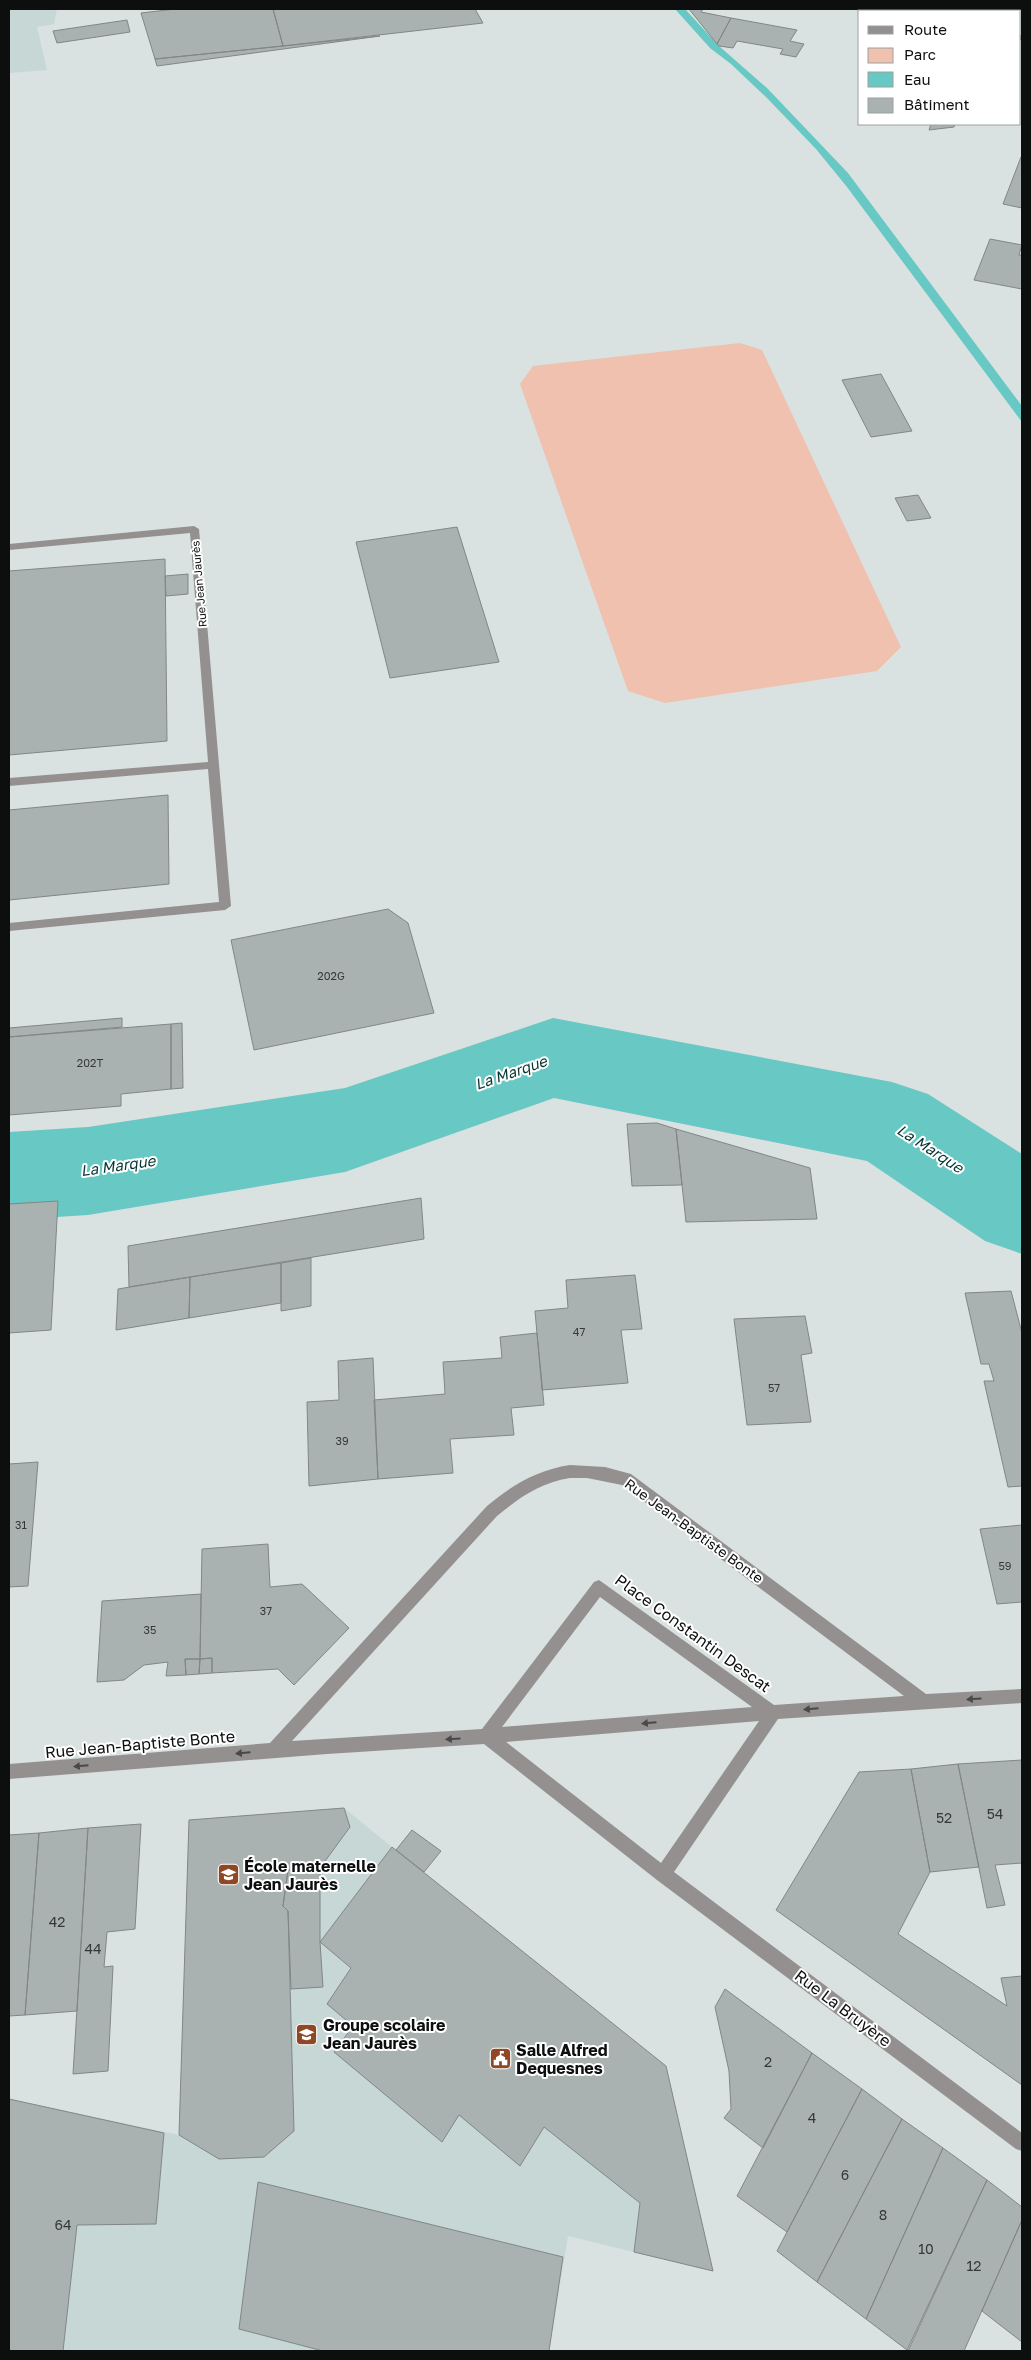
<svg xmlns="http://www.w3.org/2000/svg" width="1031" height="2360" viewBox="0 0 1031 2360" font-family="'Golos Text',sans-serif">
<rect width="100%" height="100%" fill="#d9e1e1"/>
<path fill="#c6d7d6" d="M 9,9 L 57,9 L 54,24 L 37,27 L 47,70 L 9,73 Z
M 344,1808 L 392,1847 L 320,1943 L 640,2203 L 634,2252 L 568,2236 L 549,2351 L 9,2351 L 9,2099 L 179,2135 L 189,1820 Z"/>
<path fill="#efc1ae" d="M 740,343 L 762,350 L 901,647 L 877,671 L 665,703 L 628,691 L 520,384 L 533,366 Z"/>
<path fill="#68c8c4" d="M 675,9 L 685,9 L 719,46 L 767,88 L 848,173 L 1022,406 L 1022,422 L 847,187 L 816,149 L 767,98 L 731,64 L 710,48 Z"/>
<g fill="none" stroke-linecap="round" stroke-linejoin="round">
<path fill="#68c8c4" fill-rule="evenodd" d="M 553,1018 L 892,1082 L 928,1094 L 1022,1154 L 1022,1254 L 985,1241 L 867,1161 L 554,1098 L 345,1172 L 88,1215 L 9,1220 L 9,1132 L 88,1127 L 345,1088 Z"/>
</g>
<path fill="#aab2b1" stroke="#808786" d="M 175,9 L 273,9 L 283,46 L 155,59 L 141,13 Z
M 273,9 L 475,9 L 483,23 L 283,46 Z
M 689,9 L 703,9 L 701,12 L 731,18 L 717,44 Z
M 731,18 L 797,30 L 790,41 L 804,44 L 796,57 L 780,54 L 783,49 L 737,41 L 733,48 L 719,46 L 717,44 Z
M 127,20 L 130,32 L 57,43 L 53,31 Z
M 380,36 L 157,66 L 155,59 L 283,46 Z
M 931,124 L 955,124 L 954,127 L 929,130 Z
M 1021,157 L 1022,158 L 1022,208 L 1003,204 Z
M 990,239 L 1022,245 L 1019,255 L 1022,255 L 1022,289 L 974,280 Z
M 881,374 L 912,431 L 871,437 L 842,380 Z
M 918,495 L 931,518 L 907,521 L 895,498 Z
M 457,527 L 499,662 L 390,678 L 356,542 Z
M 165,559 L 167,741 L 9,755 L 9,571 Z
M 188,574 L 188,594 L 166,596 L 165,576 Z
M 168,795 L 169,884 L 9,900 L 9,810 Z
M 388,909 L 408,923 L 434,1013 L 254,1050 L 231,940 Z
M 122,1018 L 122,1027 L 9,1037 L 9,1028 Z
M 182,1023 L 183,1088 L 171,1089 L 171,1024 Z
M 171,1024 L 171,1089 L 121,1094 L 121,1106 L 9,1115 L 9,1037 Z
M 657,1123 L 676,1129 L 682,1185 L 632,1186 L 627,1124 Z
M 676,1129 L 810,1168 L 817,1219 L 686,1222 Z
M 421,1198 L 424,1239 L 129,1287 L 128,1246 Z
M 58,1201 L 51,1330 L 9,1333 L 9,1204 Z
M 311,1258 L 311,1306 L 281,1311 L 281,1263 Z
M 281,1263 L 281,1303 L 189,1318 L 190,1277 Z
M 635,1275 L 642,1329 L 621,1330 L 628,1383 L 542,1390 L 535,1311 L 568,1308 L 566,1280 Z
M 190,1277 L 189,1318 L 116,1330 L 118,1289 Z
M 1011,1291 L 1022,1333 L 1022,1486 L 1008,1487 L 984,1381 L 994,1381 L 989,1364 L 981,1364 L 965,1293 Z
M 805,1316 L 812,1353 L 801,1355 L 811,1422 L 747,1425 L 734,1319 Z
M 537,1333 L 544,1405 L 511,1408 L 514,1435 L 450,1439 L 453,1473 L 378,1479 L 374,1400 L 445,1394 L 443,1362 L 502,1358 L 500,1337 Z
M 373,1358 L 378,1479 L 309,1486 L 307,1402 L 339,1400 L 338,1361 Z
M 38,1462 L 28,1586 L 9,1587 L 9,1464 Z
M 1022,1525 L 1022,1602 L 997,1604 L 980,1529 Z
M 268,1544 L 270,1587 L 302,1584 L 349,1628 L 294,1685 L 278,1669 L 212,1673 L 212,1658 L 200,1659 L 202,1549 Z
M 201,1594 L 200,1659 L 185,1659 L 186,1675 L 166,1676 L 168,1662 L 144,1665 L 124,1680 L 97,1682 L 102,1601 Z
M 212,1658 L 212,1673 L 199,1674 L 200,1659 Z
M 185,1659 L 200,1659 L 199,1674 L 186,1675 Z
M 1022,1760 L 1022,1863 L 995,1865 L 1005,1905 L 987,1908 L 958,1764 Z
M 958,1764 L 979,1867 L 930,1872 L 911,1769 Z
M 911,1769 L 930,1872 L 898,1934 L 1007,2006 L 1001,1978 L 1022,1976 L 1022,2085 L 776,1910 L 859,1772 Z
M 344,1808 L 350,1827 L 320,1868 L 288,1870 L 283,1906 L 288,1911 L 294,2131 L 264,2157 L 219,2159 L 179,2135 L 189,1820 Z
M 141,1824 L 135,1929 L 107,1932 L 104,1967 L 113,1966 L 108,2071 L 73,2074 L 88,1828 Z
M 88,1828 L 77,2011 L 25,2015 L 39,1833 Z
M 412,1830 L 441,1851 L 424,1872 L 396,1850 Z
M 39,1833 L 25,2015 L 9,2016 L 9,1835 Z
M 392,1847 L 666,2066 L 713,2271 L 634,2252 L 640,2203 L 544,2127 L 520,2166 L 459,2115 L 442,2142 L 334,2052 L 353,2026 L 327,2004 L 351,1968 L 320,1942 Z
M 320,1868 L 320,1942 L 323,1987 L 291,1989 L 288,1911 L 283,1906 L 288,1870 Z
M 725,1989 L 812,2053 L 763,2148 L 724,2118 L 731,2109 L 729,2071 L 715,2007 Z
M 812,2053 L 862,2089 L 787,2232 L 737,2196 Z
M 862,2089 L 902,2119 L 817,2282 L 777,2251 Z
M 9,2099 L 164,2133 L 156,2224 L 77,2225 L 63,2351 L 9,2351 Z
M 902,2119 L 943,2148 L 866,2319 L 817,2282 Z
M 943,2148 L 987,2180 L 907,2350 L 866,2319 Z
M 987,2180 L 1022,2207 L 1022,2220 L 964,2351 L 908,2351 Z
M 258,2182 L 563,2257 L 549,2351 L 323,2351 L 239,2329 Z
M 1022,2220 L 1022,2342 L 982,2311 Z"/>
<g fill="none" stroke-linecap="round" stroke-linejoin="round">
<path fill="#93908f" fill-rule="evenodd" d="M 854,9 L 871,9 L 876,11 L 860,11 Z
M 1020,35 L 1022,35 L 1022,40 L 1020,40 Z
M 194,526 L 199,529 L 231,906 L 225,910 L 9,931 L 9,923 L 219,902 L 208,769 L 9,786 L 9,778 L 208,762 L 190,533 L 9,550 L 9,544 Z
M 570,1465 L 605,1467 L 631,1474 L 926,1694 L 1022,1689 L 1022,1703 L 778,1719 L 674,1872 L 1022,2133 L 1022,2151 L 1016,2149 L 657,1880 L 484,1744 L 327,1754 L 9,1779 L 9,1764 L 270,1743 L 487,1506 C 512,1485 537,1470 570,1465 ZM 570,1478 L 587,1478 L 622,1485 L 904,1696 L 774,1705 L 599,1580 L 594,1582 L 482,1729 L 292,1741 L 497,1516 C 520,1497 540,1483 570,1478 ZM 600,1597 L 752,1707 L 502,1727 ZM 759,1721 L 661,1863 L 506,1742 Z"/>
</g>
<defs><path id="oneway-solid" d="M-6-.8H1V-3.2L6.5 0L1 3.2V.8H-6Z" transform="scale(1.25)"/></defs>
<g fill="#494949">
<use href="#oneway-solid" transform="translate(974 1699) rotate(177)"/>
<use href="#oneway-solid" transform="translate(811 1709) rotate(175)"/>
<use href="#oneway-solid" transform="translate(649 1723) rotate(175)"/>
<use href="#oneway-solid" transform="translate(453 1739) rotate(176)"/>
<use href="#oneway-solid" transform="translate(243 1753) rotate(175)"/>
<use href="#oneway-solid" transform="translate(81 1766) rotate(175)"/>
</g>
<defs>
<symbol id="school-square" viewBox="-11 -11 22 22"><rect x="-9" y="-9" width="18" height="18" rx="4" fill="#8f4725" stroke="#fff"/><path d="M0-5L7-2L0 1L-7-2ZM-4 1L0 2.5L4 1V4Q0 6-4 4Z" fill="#fff"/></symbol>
<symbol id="civic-square" viewBox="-11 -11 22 22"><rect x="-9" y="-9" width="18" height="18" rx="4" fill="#8f4725" stroke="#fff"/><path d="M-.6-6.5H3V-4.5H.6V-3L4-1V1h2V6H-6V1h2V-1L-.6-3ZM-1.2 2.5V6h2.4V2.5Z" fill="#fff"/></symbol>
</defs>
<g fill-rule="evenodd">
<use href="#school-square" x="216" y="1862" width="25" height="25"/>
<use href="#school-square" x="294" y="2022" width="25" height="25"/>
<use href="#civic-square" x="488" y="2046" width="25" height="25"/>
</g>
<g text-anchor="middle" stroke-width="4" stroke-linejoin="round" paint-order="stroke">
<g font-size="11" fill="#0d0f0f" stroke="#fff">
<text transform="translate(199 584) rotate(-95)" y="4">Rue Jean Jaurès</text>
</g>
<g font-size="11" fill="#343838">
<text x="331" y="980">202G</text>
<text x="90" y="1067">202T</text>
<text x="579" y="1336">47</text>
<text x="774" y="1392">57</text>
<text x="342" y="1445">39</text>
<text x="21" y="1529">31</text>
<text x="1005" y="1570">59</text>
<text x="266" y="1615">37</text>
<text x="150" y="1634">35</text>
</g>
<g font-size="14" fill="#0d0f0f" stroke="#fff">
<text transform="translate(694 1531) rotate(36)" y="5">Rue Jean-Baptiste Bonte</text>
</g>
<g font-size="14" fill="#343838">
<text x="995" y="1819">54</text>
<text x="944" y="1823">52</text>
<text x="57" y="1927">42</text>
<text x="93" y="1954">44</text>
<text x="768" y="2067">2</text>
<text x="812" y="2123">4</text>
<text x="845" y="2180">6</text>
<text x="883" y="2220">8</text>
<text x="63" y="2230">64</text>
<text x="926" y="2254">10</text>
<text x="974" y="2271">12</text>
</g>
<g font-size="15" font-style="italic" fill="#053534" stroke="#fff">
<text transform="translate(511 1073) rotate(-19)" y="5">La Marque</text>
<text transform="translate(930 1149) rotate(33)" y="5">La Marque</text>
<text transform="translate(118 1166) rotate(-8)" y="5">La Marque</text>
</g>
<g font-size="16" fill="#0d0f0f" stroke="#fff">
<text transform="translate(693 1633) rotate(36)" y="6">Place Constantin Descat</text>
<text transform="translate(140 1744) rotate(-5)" y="6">Rue Jean-Baptiste Bonte</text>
<text transform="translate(843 2008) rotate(37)" y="6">Rue La Bruyère</text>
</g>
<g font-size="16" font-weight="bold" fill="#0d0f0f" stroke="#fff" text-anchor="start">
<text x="244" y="1872">École maternelle<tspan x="244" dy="18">Jean Jaurès</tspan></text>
<text x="323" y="2031">Groupe scolaire<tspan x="323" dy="18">Jean Jaurès</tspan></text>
<text x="516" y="2056">Salle Alfred<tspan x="516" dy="18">Dequesnes</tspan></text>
</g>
</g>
<rect width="1031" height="2360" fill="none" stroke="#0d0f0f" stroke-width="20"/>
<rect x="858" y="10" width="162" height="115" fill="#ffffff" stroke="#9e9f9f"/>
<rect x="868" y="26" width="25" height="8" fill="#93908f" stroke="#9e9f9f"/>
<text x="904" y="35" font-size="15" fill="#0d0f0f">Route</text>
<rect x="868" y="48" width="25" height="15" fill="#efc1ae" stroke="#9e9f9f"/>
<text x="904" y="60" font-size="15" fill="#0d0f0f">Parc</text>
<rect x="868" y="72" width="25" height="15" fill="#68c8c4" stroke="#9e9f9f"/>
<text x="904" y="85" font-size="15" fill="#0d0f0f">Eau</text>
<rect x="868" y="98" width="25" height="15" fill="#aab2b1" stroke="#9e9f9f"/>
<text x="904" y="110" font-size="15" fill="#0d0f0f">Bâtiment</text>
</svg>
